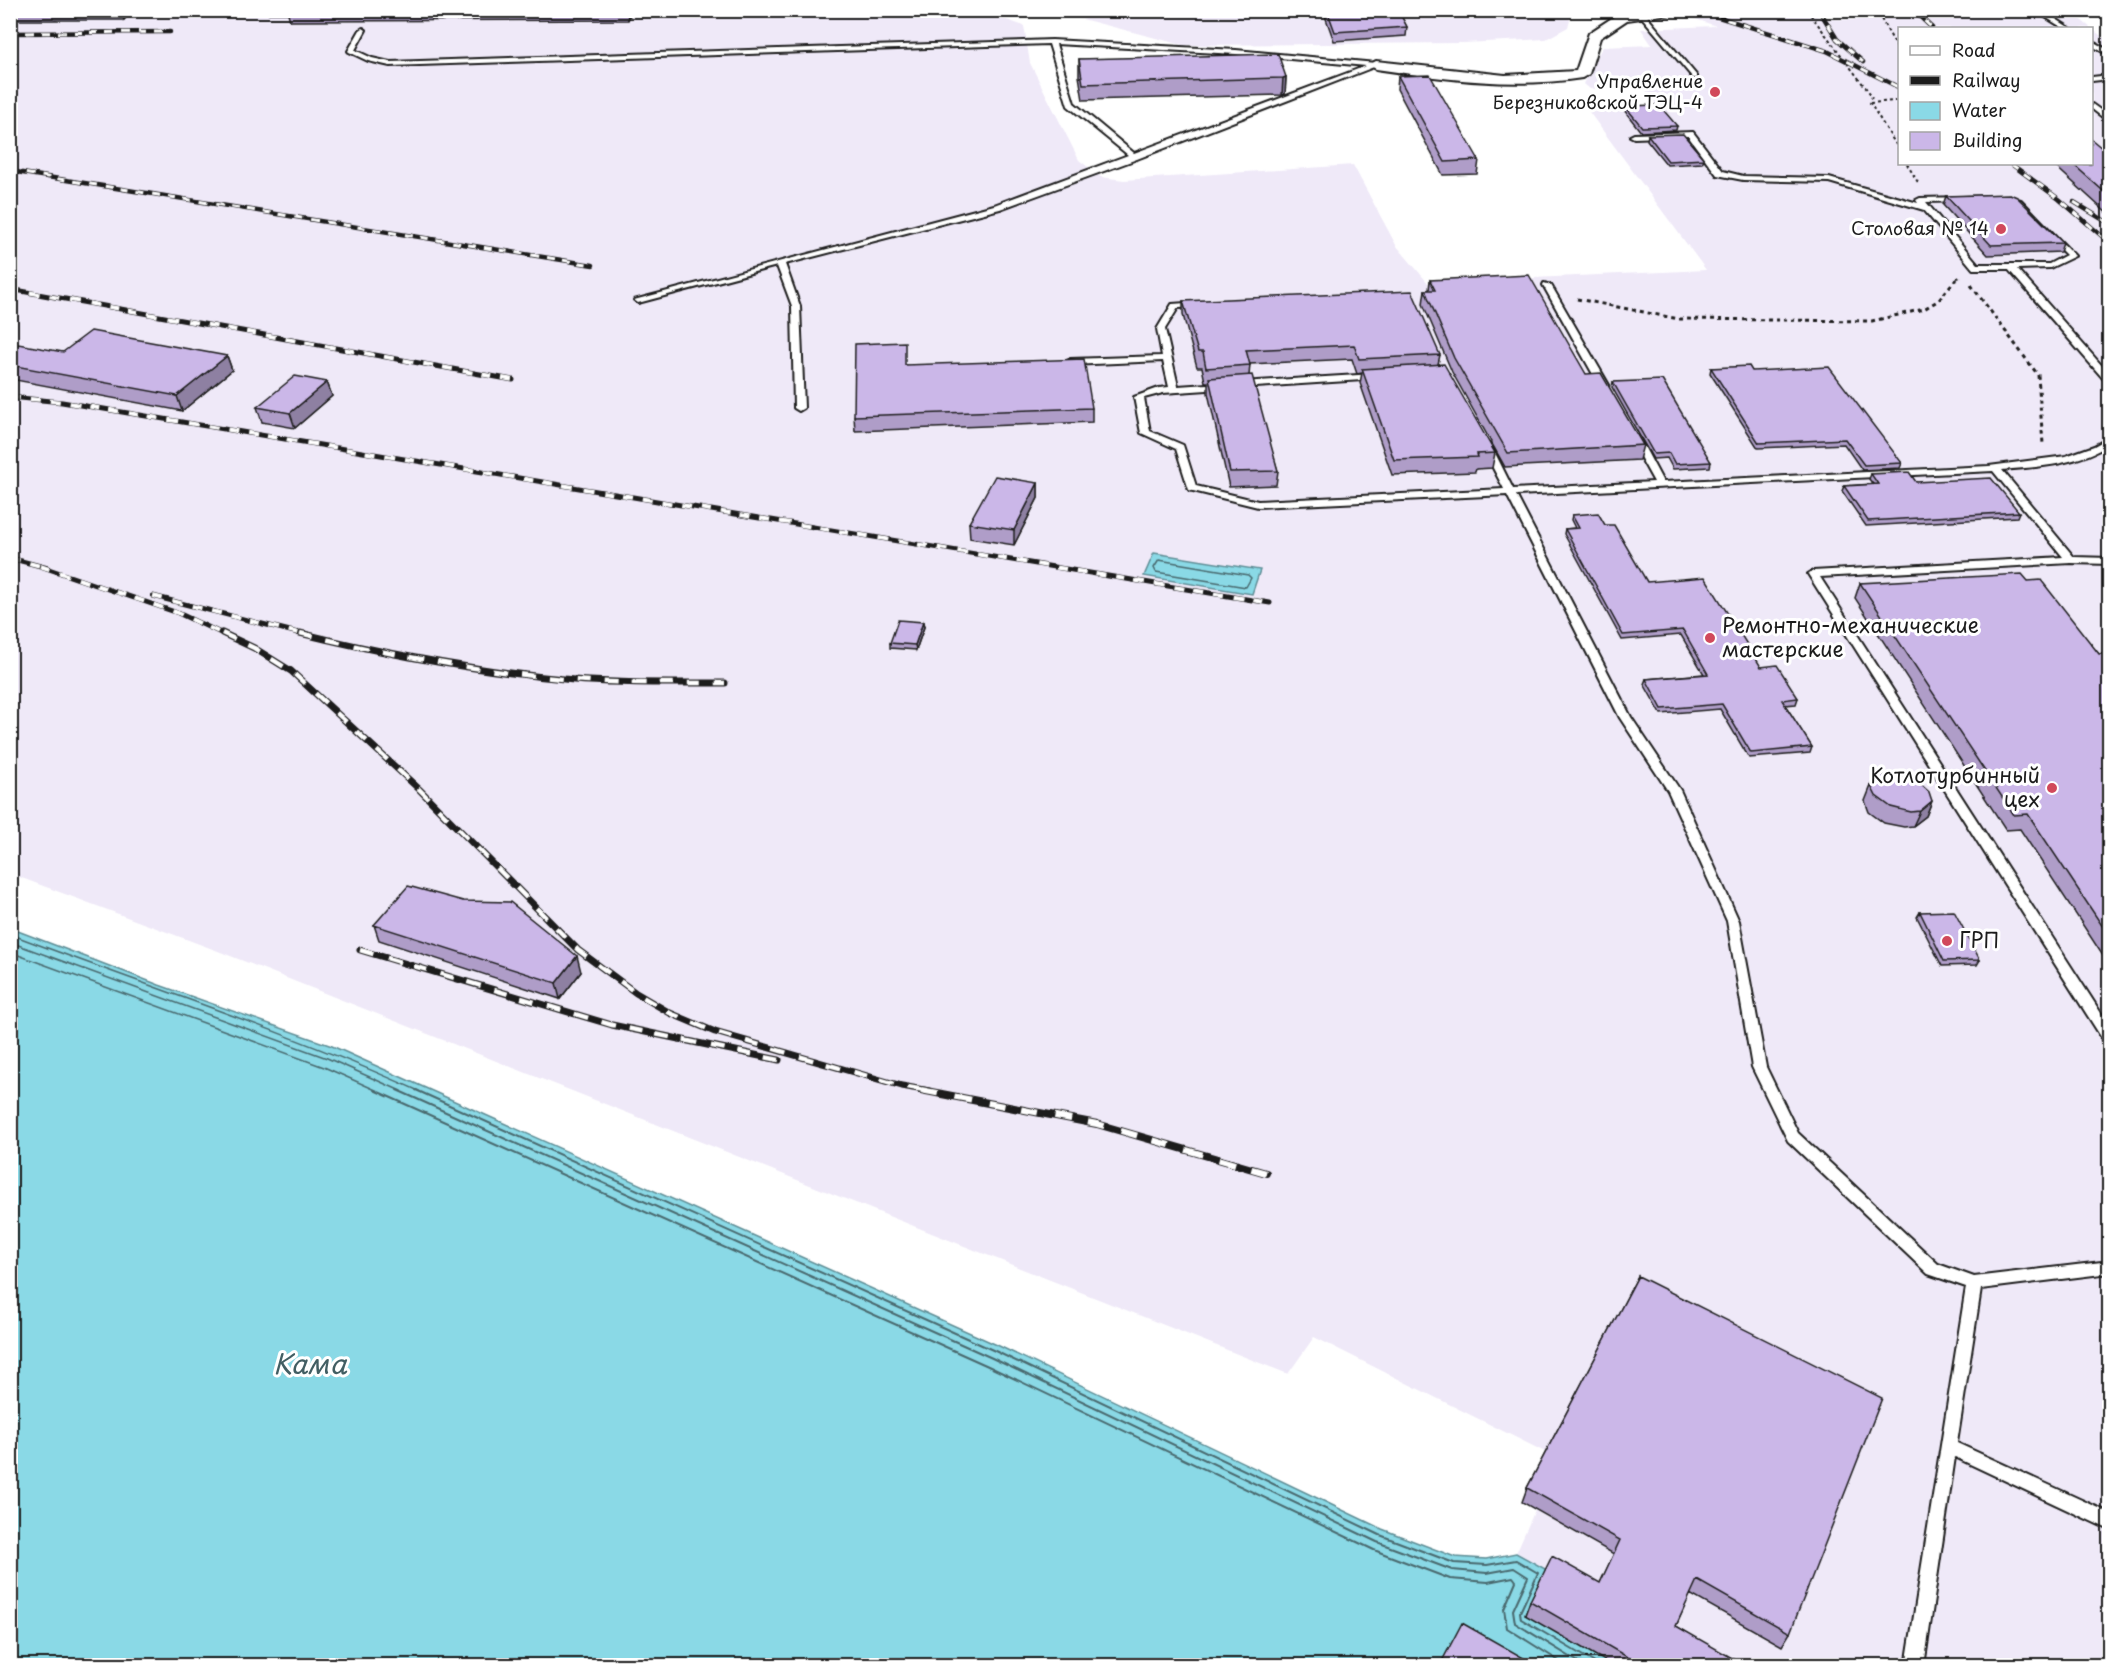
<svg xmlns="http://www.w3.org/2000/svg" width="2120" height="1676" viewBox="0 0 2120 1676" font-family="'Playpen Sans',sans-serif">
<rect width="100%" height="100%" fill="#fff"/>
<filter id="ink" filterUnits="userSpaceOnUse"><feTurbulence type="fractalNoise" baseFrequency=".0167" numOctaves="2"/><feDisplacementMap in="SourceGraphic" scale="12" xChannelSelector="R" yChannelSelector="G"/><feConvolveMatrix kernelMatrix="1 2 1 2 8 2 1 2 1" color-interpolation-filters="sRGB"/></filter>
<g filter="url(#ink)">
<path fill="#efe9f8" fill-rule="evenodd" d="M 1859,10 L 2068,10 L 2109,42 L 2109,1665 L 1612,1665 L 1525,1615 L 1547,1570 L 1516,1553 L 1535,1510 L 1522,1502 L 1547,1453 L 1314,1337 L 1288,1374 L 218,951 L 11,874 L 10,11 L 981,11 L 1024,26 L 1030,63 L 1079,160 L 1101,177 L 1124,180 L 1353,165 L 1396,245 L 1428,283 L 1706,270 L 1589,112 L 1673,108 L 1671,106 L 1657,106 L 1643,86 L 1590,89 L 1584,84 L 1596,57 L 1603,47 L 1652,45 L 1641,29 L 1716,26 L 1687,16 L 1797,12 L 1829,19 L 1857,20 ZM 1900,28 L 2092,28 L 2092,164 L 1900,164 Z
M 1051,11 L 1572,11 L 1568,27 L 1546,39 L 1463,43 L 1183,45 Z"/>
<path fill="#8ad9e6" stroke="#5e8d95" stroke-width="1.5" d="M 1154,553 L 1260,570 L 1252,594 L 1144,576 Z
M 10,928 L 159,985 L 332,1046 L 997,1345 L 1382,1529 L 1455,1557 L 1486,1559 L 1516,1553 L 1547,1570 L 1525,1615 L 1612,1665 L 11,1665 Z"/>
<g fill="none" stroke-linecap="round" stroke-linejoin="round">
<path stroke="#48686d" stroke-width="1.5" d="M 1159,560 L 1248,575 L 1251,578 L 1246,587 L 1156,572 L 1154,568 Z
M 10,934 C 147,986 286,1031 419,1091
M 10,942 L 327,1058 L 401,1091
M 10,952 L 324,1067 L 378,1091"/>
<path stroke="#48686d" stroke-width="2" d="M 374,1090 L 988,1366 L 1374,1550 L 1450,1579 L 1488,1582 L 1513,1577 L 1516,1581 L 1504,1609 L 1507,1628 L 1567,1666
M 397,1090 L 992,1358 L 1377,1542 L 1452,1570 L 1487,1573 L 1514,1568 L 1528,1577 L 1513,1610 L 1515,1623 L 1585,1666
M 416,1090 L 995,1351 L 1380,1535 L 1454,1563 L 1487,1565 L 1516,1560 L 1538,1573 L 1520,1612 L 1521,1619 L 1600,1666"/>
<defs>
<path id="service" d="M 2034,10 L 2042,10 L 2070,28 L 2063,28 Z
M 1640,13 L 1644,13 L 1697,76 L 1697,78 L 1693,78 L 1640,15 Z
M 363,28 L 366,30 L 355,50 L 372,58 L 390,62 L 1052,40 L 1236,50 L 1376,63 L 1379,65 L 1137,159 L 1000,209 L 785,264 L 800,306 L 804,408 L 799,411 L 794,408 L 792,306 L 777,266 L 638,303 L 634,300 L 994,205 L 1128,155 L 1068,106 L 1049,44 L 390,66 L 368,61 L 349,52 L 348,51 L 360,30 ZM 1056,44 L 1236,54 L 1366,66 L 1134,153 L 1074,103 Z
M 2092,41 L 2110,51 L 2110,56 L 2092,46 Z
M 2110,75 L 2110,79 L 2092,81 L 2092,77 Z
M 2092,104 L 2110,117 L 2110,123 L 2092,109 Z
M 1693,132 L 1723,171 L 1743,176 L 1829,178 L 1918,203 L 1916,200 L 1920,198 L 2005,196 L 2021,200 L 2075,256 L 2050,268 L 2017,269 L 2110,375 L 2110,384 L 2107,383 L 2008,269 L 1973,269 L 1924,210 L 1829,182 L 1743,180 L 1717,175 L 1688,136 L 1634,138 L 1630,136 L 1634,134 ZM 2005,200 L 2015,204 L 2066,255 L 2049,264 L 1978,264 L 1926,202 Z
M 1544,283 L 1551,285 L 1609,385 L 1607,387 L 1604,388 L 1599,385 L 1543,285 Z
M 1200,302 L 1203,303 L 1203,307 L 1178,308 L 1165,329 L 1178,386 L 1222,383 L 1227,386 L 1222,389 L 1163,393 L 1144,398 L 1150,431 L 1183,445 L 1196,486 L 1258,501 L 1504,489 L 1481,445 L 1486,442 L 1491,445 L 1513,489 L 1654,482 L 1629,437 L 1634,434 L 1639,437 L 1663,482 L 1989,466 L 2066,456 L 2094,446 L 2110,437 L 2110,444 C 2077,465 2039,467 2002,470 L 2074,557 L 2110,558 L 2110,564 L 2071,563 L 1820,577 L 2110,1027 L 2110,1044 L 2105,1043 L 1808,574 L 1813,571 L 2063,557 L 1993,471 L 1516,495 L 1631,717 L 1680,790 L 1739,921 L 1766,1067 L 1798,1133 L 1938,1264 L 1974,1277 L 2110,1261 L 2110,1273 L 1981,1289 L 1957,1443 L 2110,1513 L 2110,1530 L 1955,1457 L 1924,1666 L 1906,1666 L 1966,1287 L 1928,1274 L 1788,1141 L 1752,1067 L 1727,921 L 1668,791 L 1620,718 L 1507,495 L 1258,507 L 1189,490 L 1176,449 L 1141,433 L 1134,397 L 1159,388 L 1169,387 L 1163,361 L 1070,365 L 1066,362 L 1070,359 L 1162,356 L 1157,329 L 1172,304 Z
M 1375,374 L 1379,377 L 1378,379 L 1240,388 L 1235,385 L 1240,382 Z"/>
<path id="minor" d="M 1640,10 L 1676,10 L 1670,14 L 1627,20 L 1600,38 L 1589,74 L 1582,78 C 1512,89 1445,79 1376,69 L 1369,65 L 1376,61 L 1505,75 L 1576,71 L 1589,33 L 1618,14 Z"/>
</defs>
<use href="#service" stroke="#1c1c1c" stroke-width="4"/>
<use href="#minor" stroke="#1c1c1c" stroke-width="4"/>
<path stroke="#1c1c1c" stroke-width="2" stroke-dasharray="3 3" stroke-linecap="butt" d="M 1807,10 L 1872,96 L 1870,103 L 1900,151
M 1894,10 L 1880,17 L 1900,53
M 1870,103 L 1895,101 L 1900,98
M 1907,164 L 1919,184
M 1957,278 L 1961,277"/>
<path stroke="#1c1c1c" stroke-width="3" stroke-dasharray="4 4" stroke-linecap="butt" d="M 1971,285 L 2038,375 L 2043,444
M 1577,299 L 1679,319 L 1872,321 L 1924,309 L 1939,300 L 1954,281 L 1961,277"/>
<use href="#service" fill="#fff" fill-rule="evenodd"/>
<use href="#minor" fill="#fff" fill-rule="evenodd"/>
<defs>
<path id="rail-far3" d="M 1696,10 L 1827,51 L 1900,88
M 1819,10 L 1837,39 L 1863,62
M 1913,10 L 1932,28
M 10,33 L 170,32
M 2011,164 L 2059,199 L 2110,243
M 10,171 L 593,265
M 2074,202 L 2110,224"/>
<path id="rail-far2" d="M 10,289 L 513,380
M 10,397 L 62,402 L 1270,603
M 10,558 L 48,568
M 40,566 L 178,613 L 225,635
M 153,596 L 306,635"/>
<path id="rail-far1" d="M 222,633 L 254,648 L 291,671 L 419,789 L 578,950 L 636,993 L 670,1013 L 715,1032 L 902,1086 L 929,1091
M 300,633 C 390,655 482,672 574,680 C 624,684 675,683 725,683
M 360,950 L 612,1025 L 779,1060"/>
<path id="rail" d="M 921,1090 L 1097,1124 L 1266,1173"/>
</defs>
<use href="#rail-far3" stroke="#1c1c1c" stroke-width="4.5"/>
<use href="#rail-far2" stroke="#1c1c1c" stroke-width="5"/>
<use href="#rail-far1" stroke="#1c1c1c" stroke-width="7"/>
<use href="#rail" stroke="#1c1c1c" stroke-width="8"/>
<use href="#rail-far3" stroke="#fff" stroke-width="3" stroke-dasharray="8" stroke-linecap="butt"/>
<use href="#rail-far2" stroke="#fff" stroke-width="4" stroke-dasharray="10" stroke-linecap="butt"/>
<use href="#rail-far1" stroke="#fff" stroke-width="4.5" stroke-dasharray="14" stroke-linecap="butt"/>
<use href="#rail" stroke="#fff" stroke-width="6" stroke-dasharray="17" stroke-linecap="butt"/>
</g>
<path fill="#af9dc8" stroke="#1c1c1c" stroke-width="1.5" d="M 10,10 L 632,10 L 628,20 L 290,21 L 288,13 L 129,14 L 124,20 L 10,20 Z
M 1325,10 L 1398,10 L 1407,27 L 1406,36 L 1334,41 L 1324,13 Z
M 1079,59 L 1286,77 L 1285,94 L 1282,95 L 1083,100 L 1079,76 Z
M 1398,76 L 1479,160 L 1477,174 L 1443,175 L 1397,89 Z
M 1625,106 L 1677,126 L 1676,130 L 1641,132 L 1624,110 Z
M 1648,135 L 1704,159 L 1702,163 L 1667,165 L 1647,140 Z
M 2109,154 L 2109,215 L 2053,164 L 2091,164 Z
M 1946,196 L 2063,243 L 2060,252 L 1988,255 L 1943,205 Z
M 1430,280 L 1586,374 L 1643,445 L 1639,460 L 1505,467 L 1452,372 L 1423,304 L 1425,290 L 1429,290 Z
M 1183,301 L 1440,355 L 1438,364 L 1495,453 L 1492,468 L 1476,469 L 1475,472 L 1392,475 L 1360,383 L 1362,373 L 1357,374 L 1352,359 L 1250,364 L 1249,376 L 1278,471 L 1276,485 L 1229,487 L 1208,393 L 1208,382 L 1205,382 L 1202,367 L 1197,367 L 1183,315 Z
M 10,349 L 63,352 L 227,356 L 232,370 L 182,411 L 10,379 Z
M 906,365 L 1092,408 L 1092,422 L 855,431 L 854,416 Z
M 1711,368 L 1752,371 L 1902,463 L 1900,468 L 1862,470 L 1844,444 L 1758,448 L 1710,373 Z
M 327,382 L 332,396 L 295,428 L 262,422 L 257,407 Z
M 1613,382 L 1711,462 L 1710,467 L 1673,469 L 1667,458 L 1653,459 L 1612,387 Z
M 1871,474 L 1916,482 L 2019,512 L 2017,517 L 1866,526 L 1842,491 L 1844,486 L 1873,484 L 1869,479 Z
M 1038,483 L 1038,498 L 1014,545 L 970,538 L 969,523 Z
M 1572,515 L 1605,525 L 1647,582 L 1761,667 L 1798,698 L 1796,704 L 1785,705 L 1812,747 L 1810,753 L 1749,758 L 1720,709 L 1661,714 L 1644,684 L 1646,679 L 1704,674 L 1681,635 L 1622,640 L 1564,534 L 1565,529 L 1575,528 L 1571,520 Z
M 2028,581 L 2099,654 L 2109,654 L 2109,965 L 2020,829 L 2006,830 L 1855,598 L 1860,583 Z
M 924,627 L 916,650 L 890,648 L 890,643 Z
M 1871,786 L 1932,801 L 1926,816 L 1913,826 L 1904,827 L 1884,823 L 1869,812 L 1865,801 Z
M 1920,912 L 1980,960 L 1977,965 L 1942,966 L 1917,917 Z
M 374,925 L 581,972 L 560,999 L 379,940 Z
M 1638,1276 L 1790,1633 L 1782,1646 L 1690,1594 L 1676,1626 L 1740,1665 L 1612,1665 L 1525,1615 L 1530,1601 L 1600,1583 L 1614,1554 L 1522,1502 L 1527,1488 Z"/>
<path fill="#8e80a2" stroke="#1c1c1c" stroke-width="1.5" d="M 121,10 L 127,10 L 129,14 L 124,20 Z
M 627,10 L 632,10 L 628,20 Z
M 1286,77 L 1285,94 L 1282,95 L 1283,78 Z
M 227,356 L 232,370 L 182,411 L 177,396 Z
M 327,382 L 332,396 L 295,428 L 290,413 Z
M 1038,483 L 1038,498 L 1014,545 L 1014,530 Z
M 923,622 L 924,627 L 916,650 L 915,645 Z
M 1932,801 L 1926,816 L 1913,826 L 1920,811 Z
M 577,956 L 581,972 L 560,999 L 556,983 Z"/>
<path fill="#cbb7e8" stroke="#1c1c1c" stroke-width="1.5" d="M 1327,10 L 1398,10 L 1407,27 L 1335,32 Z
M 1278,54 L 1286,77 L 1283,78 L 1083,84 L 1079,59 Z
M 1430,75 L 1479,160 L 1445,162 L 1398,76 Z
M 1659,105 L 1677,126 L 1642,127 L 1625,106 Z
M 1683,134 L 1704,159 L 1668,161 L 1648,135 Z
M 2091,139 L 2109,154 L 2109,196 L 2073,164 L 2091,164 Z
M 2010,194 L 2017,197 L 2063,243 L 1991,245 L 1946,196 Z
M 1529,275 L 1586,374 L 1601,373 L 1643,445 L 1508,453 L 1454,358 L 1425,290 L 1435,290 L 1430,280 Z
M 1412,291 L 1440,355 L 1359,359 L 1354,345 L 1246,350 L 1250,365 L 1206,368 L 1203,352 L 1198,352 L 1183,301 Z
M 91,331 L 227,356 L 177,396 L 10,365 L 10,349 L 18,344 L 63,352 Z
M 905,342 L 905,365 L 1084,359 L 1092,408 L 854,416 L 855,344 Z
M 1444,364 L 1495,453 L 1477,454 L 1478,457 L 1394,460 L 1362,369 Z
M 1749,366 L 1752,371 L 1829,367 L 1902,463 L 1864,465 L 1845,439 L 1759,443 L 1711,368 Z
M 1252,375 L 1278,471 L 1230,472 L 1209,378 Z
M 295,376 L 327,382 L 290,413 L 257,407 Z
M 1662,380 L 1711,462 L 1675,464 L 1669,453 L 1654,454 L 1613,382 Z
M 1909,472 L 1916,482 L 1991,478 L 2019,512 L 1868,521 L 1844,486 L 1878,484 L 1871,474 Z
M 995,476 L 1038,483 L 1014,530 L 969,523 Z
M 1598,513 L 1605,525 L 1614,525 L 1647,582 L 1705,577 L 1761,667 L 1777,665 L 1798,698 L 1782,700 L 1812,747 L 1751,753 L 1722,704 L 1662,709 L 1646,679 L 1708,674 L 1683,630 L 1623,635 L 1565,529 L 1579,528 L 1572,515 Z
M 2022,574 L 2028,581 L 2041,580 L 2099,654 L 2109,654 L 2109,936 L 2028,814 L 2014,815 L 1860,583 Z
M 898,620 L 923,622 L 915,645 L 890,643 Z
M 1891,774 L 1917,781 L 1929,792 L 1932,801 L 1920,811 L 1911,812 L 1891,807 L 1876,796 L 1871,786 L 1882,775 Z
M 408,886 L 463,901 L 510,902 L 577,956 L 556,983 L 374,925 Z
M 1954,911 L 1980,960 L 1944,961 L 1920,912 Z
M 1638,1276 L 1882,1398 L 1790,1633 L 1697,1580 L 1676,1626 L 1741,1663 L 1740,1665 L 1641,1665 L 1530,1601 L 1552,1556 L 1600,1583 L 1620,1540 L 1527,1488 Z
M 1462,1623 L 1536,1665 L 1440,1665 Z"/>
</g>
<g fill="#d1495b" stroke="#fff" stroke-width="2">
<circle cx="1715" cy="92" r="6"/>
<circle cx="2001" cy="229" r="6"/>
<circle cx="1710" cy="638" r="6"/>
<circle cx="2052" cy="788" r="6"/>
<circle cx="1947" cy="941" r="6"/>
</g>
<g text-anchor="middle" stroke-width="6" stroke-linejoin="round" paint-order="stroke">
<g font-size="18" fill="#1c1c1c" stroke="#fff" text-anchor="end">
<text x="1703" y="88">Управление<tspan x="1703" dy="21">Березниковской ТЭЦ-4</tspan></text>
<text x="1989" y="235">Cтоловая № 14</text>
</g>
<g font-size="21" fill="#1c1c1c" stroke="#fff" text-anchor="start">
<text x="1722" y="633">Ремонтно-механические<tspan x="1722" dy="24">мастерские</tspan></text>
<text x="2040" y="783" text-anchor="end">Котлотурбинный<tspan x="2040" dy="24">цех</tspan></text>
<text x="1959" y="948">ГРП</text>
</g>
<g font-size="27" font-style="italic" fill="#425e63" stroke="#fff">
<text x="310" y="1374">Кама</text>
</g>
</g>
<rect width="2120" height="1676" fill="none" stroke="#fff" stroke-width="36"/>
<rect x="18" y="18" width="2084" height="1640" fill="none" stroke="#1c1c1c" stroke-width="2" filter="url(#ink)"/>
<rect x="1898" y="27" width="195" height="138" fill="#ffffff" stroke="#a4a4a4" stroke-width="1.5"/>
<rect x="1910" y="46" width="30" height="9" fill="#ffffff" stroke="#a4a4a4" stroke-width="1.5"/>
<text x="1952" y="57" font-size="18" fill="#1c1c1c">Road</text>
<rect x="1910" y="76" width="30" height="9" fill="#1c1c1c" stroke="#a4a4a4" stroke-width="1.5"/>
<text x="1952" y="87" font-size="18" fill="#1c1c1c">Railway</text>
<rect x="1910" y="102" width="30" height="18" fill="#8ad9e6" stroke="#a4a4a4" stroke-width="1.5"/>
<text x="1952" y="117" font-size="18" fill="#1c1c1c">Water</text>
<rect x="1910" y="132" width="30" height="18" fill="#cbb7e8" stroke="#a4a4a4" stroke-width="1.5"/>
<text x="1952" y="147" font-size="18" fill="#1c1c1c">Building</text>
</svg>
